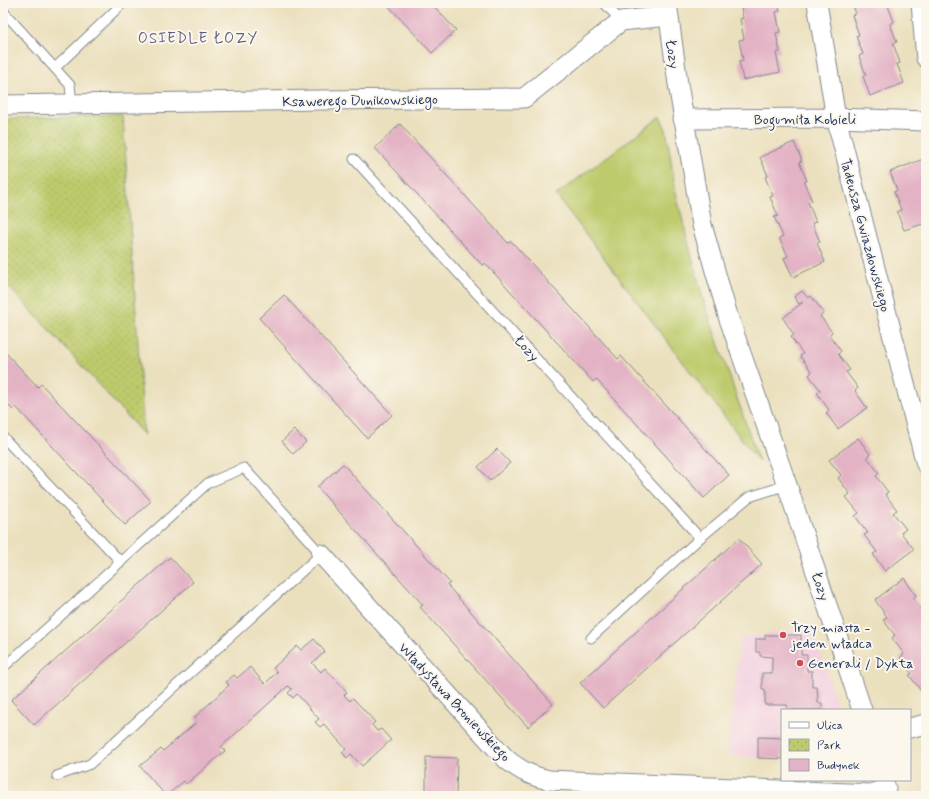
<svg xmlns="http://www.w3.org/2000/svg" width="929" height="799" viewBox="0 0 929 799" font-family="Mynerve,sans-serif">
<defs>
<pattern id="park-dots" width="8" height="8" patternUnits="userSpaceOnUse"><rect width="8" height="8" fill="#beca6c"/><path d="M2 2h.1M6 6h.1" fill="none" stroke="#a3ae60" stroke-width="1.8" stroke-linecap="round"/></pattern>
</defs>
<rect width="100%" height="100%" fill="#fbf7ec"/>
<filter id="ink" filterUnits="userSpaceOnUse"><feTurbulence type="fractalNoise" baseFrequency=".025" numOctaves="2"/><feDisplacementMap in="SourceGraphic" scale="8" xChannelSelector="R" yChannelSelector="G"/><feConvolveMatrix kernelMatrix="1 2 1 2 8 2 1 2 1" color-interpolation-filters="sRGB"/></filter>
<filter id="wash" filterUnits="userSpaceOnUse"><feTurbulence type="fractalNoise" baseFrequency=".012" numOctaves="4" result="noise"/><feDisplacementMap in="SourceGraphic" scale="16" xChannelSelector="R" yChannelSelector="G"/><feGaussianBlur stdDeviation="0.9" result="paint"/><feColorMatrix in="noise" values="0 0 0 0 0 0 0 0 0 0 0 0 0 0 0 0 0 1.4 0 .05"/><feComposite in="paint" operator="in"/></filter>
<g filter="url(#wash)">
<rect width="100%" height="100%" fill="#ebe0be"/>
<path fill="#f3cfdf" d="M 801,628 L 812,628 L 839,710 L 782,710 L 782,759 L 727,756 L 740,637 L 765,635 L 765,633 L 800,632 Z"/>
<path fill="#beca6c" stroke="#6c7c65" d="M 660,117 L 666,129 L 676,193 L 687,238 L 703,299 L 759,462 L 556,195 Z"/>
<path fill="url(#park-dots)" stroke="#6c7c65" d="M 123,116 L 144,435 L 40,320 L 3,281 L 3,119 Z"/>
<g id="blocks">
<path fill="#e3b2c5" d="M 386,3 L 431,3 L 456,30 L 432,53 Z
M 740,3 L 778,3 L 780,11 L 776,12 L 780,32 L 776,33 L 780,52 L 776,53 L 780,72 L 743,80 L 739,61 L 743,60 L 739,40 L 744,39 L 740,19 L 743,18 Z
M 852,3 L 887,3 L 894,22 L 890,24 L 897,42 L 893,43 L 900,63 L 897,64 L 904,83 L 870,96 L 863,76 L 866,75 L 859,56 L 863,54 L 856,36 L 859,35 L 852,15 L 856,14 Z
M 400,124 L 508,243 L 511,241 L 618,359 L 621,356 L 729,475 L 704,498 L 596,379 L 593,382 L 485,263 L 483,266 L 375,148 Z
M 794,142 L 802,161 L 799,162 L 807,181 L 804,182 L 812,201 L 808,202 L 816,222 L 812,223 L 820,242 L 817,243 L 825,262 L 793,277 L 784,258 L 788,256 L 779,238 L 783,236 L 774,217 L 778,216 L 770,197 L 773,196 L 765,177 L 768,176 L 760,157 Z
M 926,158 L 926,223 L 904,230 L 897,212 L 901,210 L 894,192 L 897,190 L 890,172 Z
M 802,291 L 808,298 L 811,296 L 824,313 L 820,316 L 832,332 L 829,335 L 841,351 L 838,354 L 850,370 L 846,372 L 858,388 L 855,391 L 867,408 L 838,429 L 826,413 L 829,410 L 817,393 L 821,391 L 809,375 L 812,372 L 800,356 L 803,354 L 791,337 L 794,335 L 783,318 L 803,302 L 799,304 L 794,297 Z
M 284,295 L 392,415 L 367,438 L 259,318 Z
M 3,350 L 38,387 L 41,384 L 151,501 L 125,525 L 16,407 L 13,410 L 3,400 Z
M 294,430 L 306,442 L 293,454 L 282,441 Z
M 858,438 L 870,454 L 867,457 L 879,473 L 876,476 L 888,492 L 885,494 L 897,510 L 893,513 L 906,529 L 901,533 L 914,549 L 885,571 L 873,554 L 877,552 L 864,535 L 868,533 L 855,516 L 859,513 L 846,497 L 850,494 L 838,478 L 841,475 L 829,460 Z
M 497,449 L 510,463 L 490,481 L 478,467 Z
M 343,464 L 450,583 L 447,585 L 553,704 L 528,727 L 420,607 L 423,605 L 317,487 Z
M 739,538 L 762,564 L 603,708 L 580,683 Z
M 170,557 L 193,582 L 34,725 L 11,700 Z
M 904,578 L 916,596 L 913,598 L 925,614 L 921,617 L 926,623 L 926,689 L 922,692 L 909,675 L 912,674 L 900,658 L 904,654 L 892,638 L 895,635 L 883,620 L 887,617 L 875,600 Z
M 765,635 L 801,635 L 801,655 L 807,655 L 807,671 L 812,671 L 812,687 L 817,687 L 818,703 L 822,703 L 822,710 L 787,710 L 787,705 L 765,705 L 765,689 L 762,689 L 762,673 L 772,673 L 772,657 L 760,656 L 760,652 L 756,652 L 756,639 L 765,639 Z
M 314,639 L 325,652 L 312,663 L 321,672 L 325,668 L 347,692 L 344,695 L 350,701 L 353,698 L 375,722 L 372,725 L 377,731 L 381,729 L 391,740 L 362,766 L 351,754 L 347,758 L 342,752 L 346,749 L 324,724 L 320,727 L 315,722 L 319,719 L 297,694 L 293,698 L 288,693 L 292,689 L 288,686 L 221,747 L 225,751 L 186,784 L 184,781 L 166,796 L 140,766 L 161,749 L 163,751 L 197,722 L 194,718 L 229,685 L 226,682 L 234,675 L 237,678 L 250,667 L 265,684 L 277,672 L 273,668 L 297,646 L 301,650 Z
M 758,737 L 782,738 L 782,759 L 758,758 Z
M 426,757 L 457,758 L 456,796 L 426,796 Z"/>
</g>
</g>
<g filter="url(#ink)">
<use href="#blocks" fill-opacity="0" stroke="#83888e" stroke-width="1"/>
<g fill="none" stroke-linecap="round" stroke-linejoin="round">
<defs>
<path id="service" d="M 604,3 L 621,21
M 3,11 L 70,85 L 72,105
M 55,68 L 123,3
M 354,159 L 700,538
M 3,437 L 121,562
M 591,638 L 700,538 L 749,497 L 787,485
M 6,665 L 208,483 L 244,468 L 321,554 L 90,764 L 57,776"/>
<path id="minor" d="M 667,3 L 678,84 L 702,225 L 728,316 L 787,485 L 862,710
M 817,3 L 836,118 L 926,464
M 921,3 L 926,58
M 3,105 L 321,100 L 524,98 L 621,21 L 668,16
M 683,119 L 836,118 L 926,121
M 321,554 L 506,759 C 521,771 531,776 549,780 L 871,794 L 886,788
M 910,728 L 926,724"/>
</defs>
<use href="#service" stroke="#83888e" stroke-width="11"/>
<use href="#minor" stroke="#83888e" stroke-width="21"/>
<use href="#service" stroke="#fff" stroke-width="9"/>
<use href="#minor" stroke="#fff" stroke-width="19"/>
</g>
</g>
<g fill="#d1495b" stroke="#fbf7ec" stroke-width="1.5">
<circle cx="783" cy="635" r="4"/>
<circle cx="800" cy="663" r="4"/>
</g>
<g text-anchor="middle" stroke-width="4" stroke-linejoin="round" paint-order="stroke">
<g font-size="14" fill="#1b2f5e" stroke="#fbf7ec">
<text transform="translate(673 54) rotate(82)" y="5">Łozy</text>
<text transform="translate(360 100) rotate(-1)" y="5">Ksawerego Dunikowskiego</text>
<text x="805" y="124">Bogumiła Kobieli</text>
<text transform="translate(866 235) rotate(75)" y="5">Tadeusza Gwiazdowskiego</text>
<text transform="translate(527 348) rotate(48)" y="5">Łozy</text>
<text transform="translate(821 586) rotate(72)" y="5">Łozy</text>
<text transform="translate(455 702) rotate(47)" y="5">Władysława Broniewskiego</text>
</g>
<g font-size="14" fill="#1b2f5e" stroke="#fbf7ec" text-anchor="start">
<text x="791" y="632">Trzy miasta -<tspan x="791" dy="16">jeden władca</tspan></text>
<text x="808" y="668">Generali / Dykta</text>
</g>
<g font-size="15" letter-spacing="1" fill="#615d82" stroke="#fbf7ec">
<text x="198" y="43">OSIEDLE ŁOZY</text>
</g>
</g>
<rect width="929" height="799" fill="none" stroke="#fbf7ec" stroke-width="16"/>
<rect x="781" y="709" width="130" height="72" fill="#fbf7ec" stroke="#a1a7b3"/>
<rect x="789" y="722" width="20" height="6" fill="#ffffff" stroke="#a1a7b3"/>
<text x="817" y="729" font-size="12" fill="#1b2f5e">Ulica</text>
<rect x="789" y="739" width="20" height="12" fill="url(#park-dots)" stroke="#a1a7b3"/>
<text x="817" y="749" font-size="12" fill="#1b2f5e">Park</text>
<rect x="789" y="759" width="20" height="12" fill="#e3b2c5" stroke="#a1a7b3"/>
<text x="817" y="769" font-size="12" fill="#1b2f5e">Budynek</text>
</svg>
